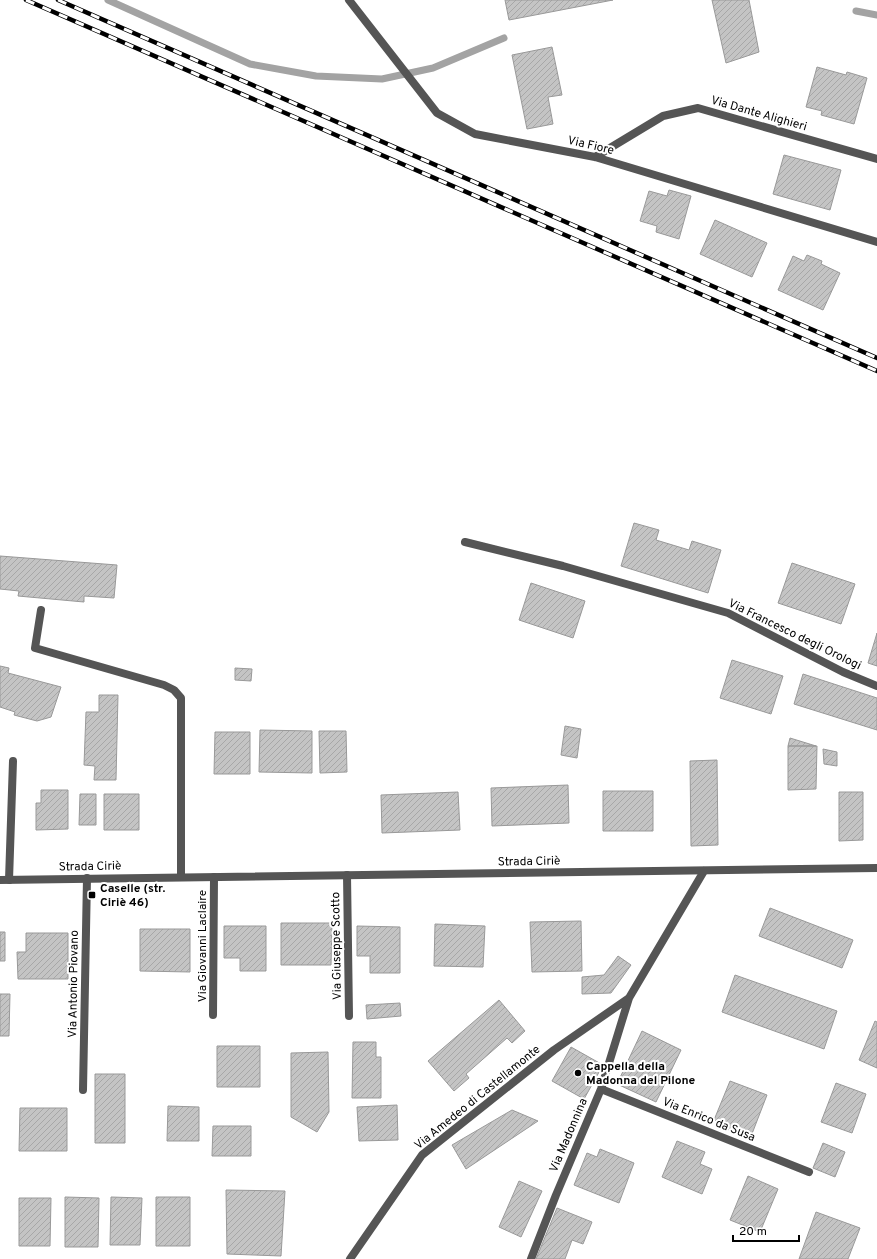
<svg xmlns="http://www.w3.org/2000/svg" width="877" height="1259" viewBox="0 0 877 1259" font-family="Overpass,sans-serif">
<defs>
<pattern id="building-hatch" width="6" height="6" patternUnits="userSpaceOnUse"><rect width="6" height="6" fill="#c4c4c4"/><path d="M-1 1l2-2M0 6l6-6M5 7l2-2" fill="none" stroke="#a7a7a7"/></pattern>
</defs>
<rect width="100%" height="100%" fill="#fff"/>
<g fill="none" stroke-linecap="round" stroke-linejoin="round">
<path stroke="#a3a3a3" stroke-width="7" d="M 108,0 L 250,64 L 316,76 L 382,79 L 433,68 L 504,38
M 856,11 L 877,15"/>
</g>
<path fill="url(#building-hatch)" stroke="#999" d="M 505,0 L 613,0 L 509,20 Z
M 712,0 L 749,0 L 759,52 L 726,63 Z
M 552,47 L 562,95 L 548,97 L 553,124 L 527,129 L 512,55 Z
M 817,67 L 846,75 L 847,72 L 867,78 L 854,124 L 821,115 L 822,111 L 806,107 Z
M 784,155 L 841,170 L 830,210 L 773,194 Z
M 669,190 L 691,196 L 679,239 L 656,232 L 657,226 L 640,221 L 649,191 L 667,196 Z
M 715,220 L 767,243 L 752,277 L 700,254 Z
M 807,255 L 822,261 L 821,264 L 840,273 L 823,310 L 778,290 L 793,256 L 804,261 Z
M 634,523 L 659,530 L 656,540 L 689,550 L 692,541 L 721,550 L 708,593 L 621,566 Z
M 0,556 L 117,565 L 114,598 L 84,596 L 84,602 L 18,596 L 19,591 L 0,589 Z
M 792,563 L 855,584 L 841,624 L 778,603 Z
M 531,583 L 585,601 L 573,638 L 519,620 Z
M 877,633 L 877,666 L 868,663 Z
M 732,660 L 783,676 L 771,714 L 720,698 Z
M 0,666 L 9,668 L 8,673 L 61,687 L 51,717 L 37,721 L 14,715 L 15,712 L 0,707 Z
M 235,668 L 252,669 L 251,681 L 235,680 Z
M 803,674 L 877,698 L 877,730 L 794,704 Z
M 99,695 L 118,695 L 116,780 L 94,780 L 95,766 L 84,765 L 86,712 L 99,712 Z
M 565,726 L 581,729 L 577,758 L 561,755 Z
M 260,730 L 312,731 L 312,773 L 259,772 Z
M 319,731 L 346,731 L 347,772 L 320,773 Z
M 215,732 L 250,732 L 250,774 L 214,774 Z
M 790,738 L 816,746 L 788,746 Z
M 788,746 L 817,746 L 816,789 L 788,790 Z
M 823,749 L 837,752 L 837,766 L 824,764 Z
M 717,760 L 718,845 L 691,846 L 690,761 Z
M 568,785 L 569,823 L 492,826 L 491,788 Z
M 41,790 L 68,790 L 68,829 L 36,830 L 36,803 L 41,803 Z
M 603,791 L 653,791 L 653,831 L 603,831 Z
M 458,792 L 460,830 L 382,833 L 381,795 Z
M 839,792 L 863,792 L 863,840 L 839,841 Z
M 80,794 L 96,794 L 96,825 L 79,825 Z
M 104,794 L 139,794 L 139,830 L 104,830 Z
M 770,908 L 853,940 L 842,968 L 759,936 Z
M 581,921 L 582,971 L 532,972 L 530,922 Z
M 281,923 L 332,923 L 331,965 L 281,965 Z
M 435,924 L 485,926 L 483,967 L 434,966 Z
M 224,926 L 266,926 L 266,971 L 240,971 L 240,958 L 224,958 Z
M 357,926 L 400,927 L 400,973 L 370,973 L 370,956 L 357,956 Z
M 140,929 L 190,929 L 190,972 L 140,971 Z
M 0,932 L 5,932 L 5,961 L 0,961 Z
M 26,933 L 68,933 L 68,979 L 18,979 L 17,952 L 26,952 Z
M 618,956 L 631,965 L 611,993 L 582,994 L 582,977 L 604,975 Z
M 735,975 L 837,1011 L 824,1049 L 722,1012 Z
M 0,994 L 10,994 L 9,1036 L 0,1036 Z
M 499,1000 L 525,1031 L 512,1043 L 507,1038 L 466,1074 L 469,1078 L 454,1091 L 428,1061 Z
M 400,1003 L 401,1016 L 367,1019 L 366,1005 Z
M 875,1021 L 877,1022 L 877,1068 L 859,1060 Z
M 642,1031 L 681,1050 L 656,1102 L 617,1084 Z
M 353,1042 L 376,1042 L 376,1057 L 381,1057 L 381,1098 L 352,1098 Z
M 217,1046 L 260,1046 L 260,1087 L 217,1087 Z
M 571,1047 L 603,1065 L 584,1099 L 552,1081 Z
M 328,1052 L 329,1112 L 317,1132 L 291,1117 L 291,1053 Z
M 95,1074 L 125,1074 L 125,1143 L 95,1143 Z
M 730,1081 L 767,1095 L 750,1139 L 727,1129 L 728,1126 L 714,1120 Z
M 836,1083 L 866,1094 L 852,1133 L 821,1122 Z
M 397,1105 L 398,1140 L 359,1141 L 357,1107 Z
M 168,1106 L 199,1107 L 199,1141 L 167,1141 Z
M 20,1108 L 67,1108 L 67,1151 L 19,1151 Z
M 512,1110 L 538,1121 L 466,1169 L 452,1145 Z
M 213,1126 L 251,1126 L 251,1156 L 212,1156 Z
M 677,1141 L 705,1152 L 700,1164 L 712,1169 L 702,1194 L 662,1177 Z
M 823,1143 L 845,1152 L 835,1177 L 813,1168 Z
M 600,1149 L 634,1163 L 619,1203 L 574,1185 L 587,1153 L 597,1157 Z
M 748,1176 L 778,1189 L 760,1232 L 730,1220 Z
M 519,1181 L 542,1191 L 521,1237 L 499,1227 Z
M 226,1190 L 285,1191 L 281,1256 L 227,1254 Z
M 65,1197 L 99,1198 L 98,1247 L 65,1247 Z
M 111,1197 L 142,1198 L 140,1245 L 110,1245 Z
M 156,1197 L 190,1197 L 190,1246 L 156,1246 Z
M 19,1198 L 51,1198 L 50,1246 L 19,1246 Z
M 557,1208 L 592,1222 L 583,1244 L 572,1240 L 565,1259 L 536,1259 Z
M 816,1212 L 860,1228 L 848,1259 L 799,1259 Z"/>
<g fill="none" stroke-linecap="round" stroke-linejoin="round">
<path stroke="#555" stroke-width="8" d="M 9,880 L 13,761
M 213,1015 L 214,877"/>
<path stroke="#555" stroke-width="8" d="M 349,0 L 437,113 L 475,134 L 595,157 L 877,242
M 595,157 L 663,116 L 698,108 L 877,159
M 465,542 L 563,566 L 728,613 L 843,672 L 877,686
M 41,610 L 35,648 L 164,685 L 174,690 L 181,698 L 181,877
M 347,875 L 349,1016
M 601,1089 L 809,1172
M 83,1090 L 87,878
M 350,1259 L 422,1155 L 554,1050 L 629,998
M 531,1259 L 556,1195 L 601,1089 L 629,998 L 704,871"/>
<path stroke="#555" stroke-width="8" d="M 0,880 L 877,868"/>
<defs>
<path id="rail" d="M 26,0 L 877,371
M 58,0 L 877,358"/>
</defs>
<use href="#rail" stroke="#000" stroke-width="4.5"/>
<use href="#rail" stroke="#fff" stroke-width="3" stroke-dasharray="9" stroke-linecap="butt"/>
</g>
<g fill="#000" stroke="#fff" stroke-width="1.5">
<rect x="88" y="891" width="8" height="8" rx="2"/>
<circle cx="578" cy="1073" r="4"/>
</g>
<g text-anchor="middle" stroke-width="4" stroke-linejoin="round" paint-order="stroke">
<g font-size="12" fill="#000" stroke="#fff">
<text transform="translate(759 113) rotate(16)" y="4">Via Dante Alighieri</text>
<text transform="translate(591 145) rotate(13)" y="4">Via Fiore</text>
<text transform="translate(795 634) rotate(26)" y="4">Via Francesco degli Orologi</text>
<text transform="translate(529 861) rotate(-1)" y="4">Strada Ciriè</text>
<text transform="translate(90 866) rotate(-1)" y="4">Strada Ciriè</text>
<text transform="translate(202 946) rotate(-90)" y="4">Via Giovanni Laclaire</text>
<text transform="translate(336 946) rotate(-91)" y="4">Via Giuseppe Scotto</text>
<text transform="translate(73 984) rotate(-89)" y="4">Via Antonio Piovano</text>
<text transform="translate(477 1097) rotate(-39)" y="4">Via Amedeo di Castellamonte</text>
<text transform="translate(709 1119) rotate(22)" y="4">Via Enrico da Susa</text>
<text transform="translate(568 1135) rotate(-67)" y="4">Via Madonnina</text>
</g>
<g font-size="12" font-weight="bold" fill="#000" stroke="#fff" text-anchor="start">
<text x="100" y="892">Caselle (str.<tspan x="100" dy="14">Ciriè 46)</tspan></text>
<text x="586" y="1070">Cappella della<tspan x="586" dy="14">Madonna del Pilone</tspan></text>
</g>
</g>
<path d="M733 1235v6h66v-6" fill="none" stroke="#000000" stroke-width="2"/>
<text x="739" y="1235" font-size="12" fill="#000000" stroke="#ffffff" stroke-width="3" paint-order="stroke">20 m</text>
</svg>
